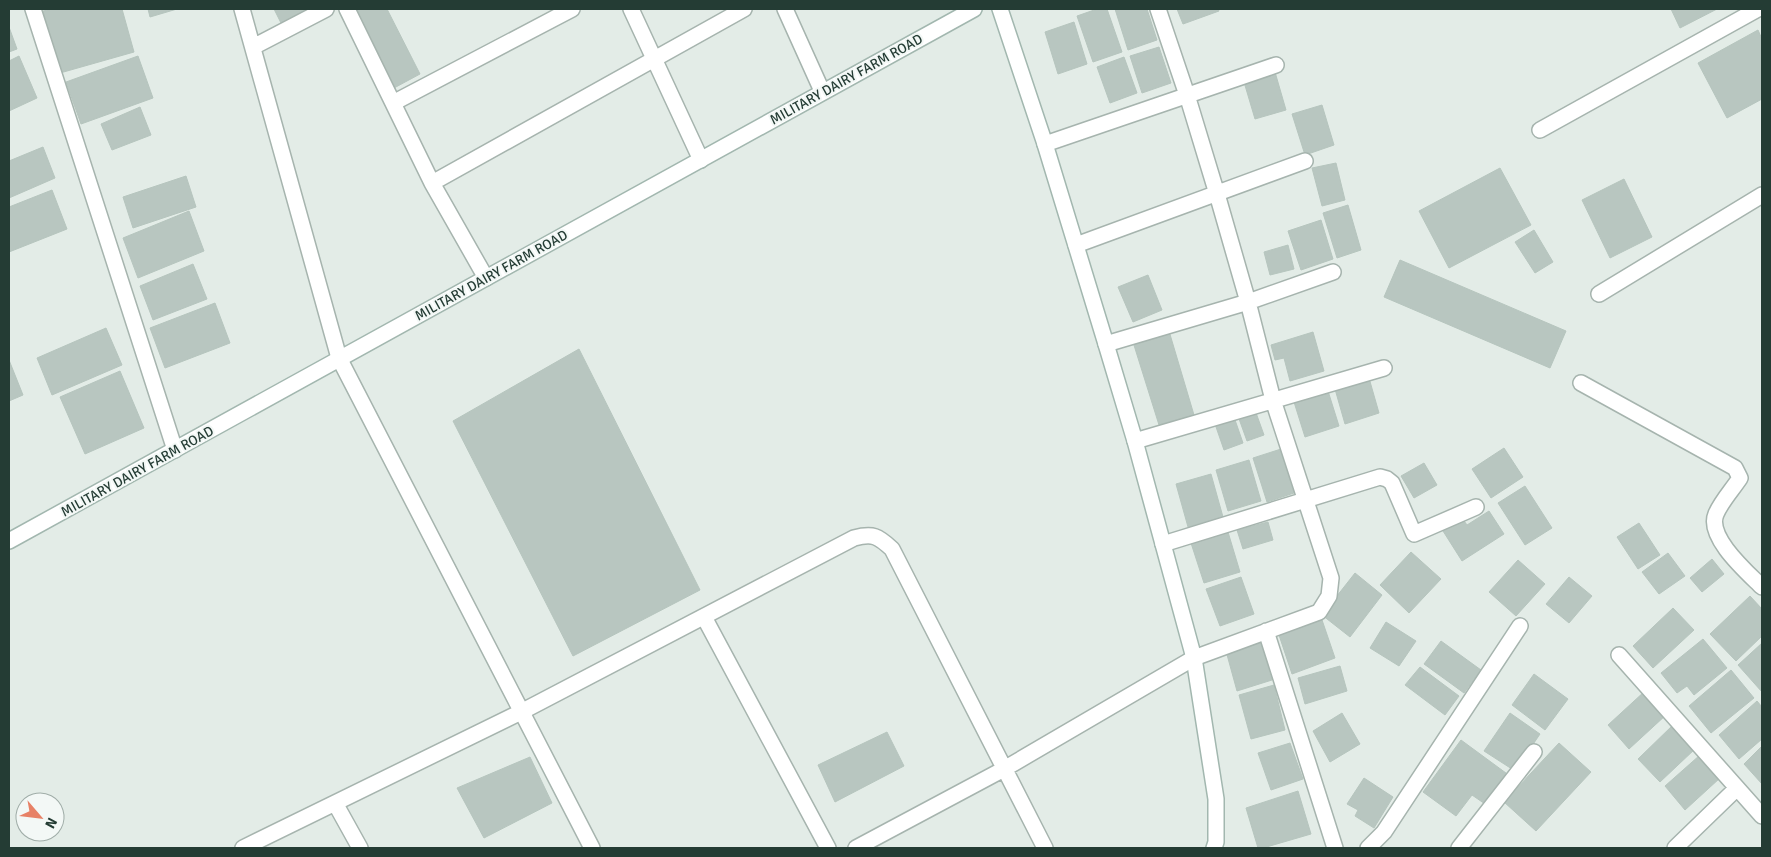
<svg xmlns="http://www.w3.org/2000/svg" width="1771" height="857" viewBox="0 0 1771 857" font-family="Signika,sans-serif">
<rect width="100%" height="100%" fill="#e3ece7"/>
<path fill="#b8c6c0" stroke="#b6c5be" d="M 52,9 L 122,9 L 134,52 L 60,73 L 43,11 Z
M 148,9 L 177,9 L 150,17 Z
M 274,9 L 308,9 L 281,23 Z
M 354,9 L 387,9 L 420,74 L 394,88 Z
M 1097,9 L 1107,9 L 1122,52 L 1093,62 L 1077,16 Z
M 1115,9 L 1147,9 L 1157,40 L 1128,50 Z
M 1177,9 L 1218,9 L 1219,11 L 1183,24 Z
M 1671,9 L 1717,9 L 1680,28 Z
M 1074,22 L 1087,64 L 1058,74 L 1045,32 Z
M 9,27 L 17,49 L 9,52 Z
M 1758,30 L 1762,39 L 1762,99 L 1727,118 L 1698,63 Z
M 1159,47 L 1171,83 L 1142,93 L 1130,56 Z
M 19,56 L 37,98 L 9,111 L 9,61 Z
M 138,56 L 153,98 L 81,124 L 66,82 Z
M 1124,57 L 1137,93 L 1110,103 L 1097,67 Z
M 1275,72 L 1286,110 L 1255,119 L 1244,82 Z
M 1322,105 L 1334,145 L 1305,155 L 1292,114 Z
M 140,107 L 151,135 L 112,150 L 101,124 Z
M 43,147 L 55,178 L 9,198 L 9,161 Z
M 1336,163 L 1345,200 L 1322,206 L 1312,168 Z
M 1500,168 L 1531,225 L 1449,268 L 1419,211 Z
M 186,176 L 196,207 L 133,228 L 123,197 Z
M 1624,179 L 1652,237 L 1610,258 L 1582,200 Z
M 52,190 L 67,229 L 9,252 L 9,207 Z
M 1348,205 L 1361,250 L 1337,258 L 1323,213 Z
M 189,211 L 204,251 L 138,278 L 123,238 Z
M 1321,220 L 1333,259 L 1301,270 L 1288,231 Z
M 1534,230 L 1553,262 L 1535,273 L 1515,242 Z
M 1288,245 L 1294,269 L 1270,275 L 1264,252 Z
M 1400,260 L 1566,331 L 1550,368 L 1384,297 Z
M 193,264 L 207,299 L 153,320 L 140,286 Z
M 1148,275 L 1162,310 L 1133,322 L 1118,287 Z
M 215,303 L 230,343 L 165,368 L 150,328 Z
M 106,328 L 122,365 L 52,395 L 37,358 Z
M 1169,331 L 1194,415 L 1159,425 L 1133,342 Z
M 1313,332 L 1324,371 L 1290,381 L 1284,358 L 1275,360 L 1271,345 Z
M 579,349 L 700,590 L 573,656 L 453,421 Z
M 9,360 L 23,395 L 9,401 Z
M 120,371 L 144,428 L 85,454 L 60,397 Z
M 1369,378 L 1379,413 L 1345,424 L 1335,389 Z
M 1328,391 L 1339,426 L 1305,437 L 1294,402 Z
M 1255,410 L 1264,435 L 1247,441 L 1238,416 Z
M 1234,417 L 1243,443 L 1224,450 L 1215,424 Z
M 1504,448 L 1523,477 L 1491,498 L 1472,469 Z
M 1281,449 L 1294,493 L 1267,502 L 1253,458 Z
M 1249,460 L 1261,501 L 1228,511 L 1216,470 Z
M 1424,463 L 1437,485 L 1414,498 L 1401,476 Z
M 1211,474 L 1223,517 L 1188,527 L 1176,484 Z
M 1525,486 L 1552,528 L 1525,545 L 1498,503 Z
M 1489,511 L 1504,534 L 1462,561 L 1443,531 L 1462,518 L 1467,525 Z
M 1268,522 L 1273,540 L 1243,549 L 1237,530 Z
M 1639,523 L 1660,555 L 1638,569 L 1617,537 Z
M 1228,532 L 1240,572 L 1204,583 L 1191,543 Z
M 1411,552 L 1441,579 L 1409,613 L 1380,585 Z
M 1668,553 L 1685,576 L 1659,594 L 1642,572 Z
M 1712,559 L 1724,574 L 1702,592 L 1690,578 Z
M 1518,560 L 1545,584 L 1516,616 L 1489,592 Z
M 1355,573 L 1382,595 L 1350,637 L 1322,615 Z
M 1241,577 L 1254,614 L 1220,626 L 1206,589 Z
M 1569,577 L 1592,596 L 1569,623 L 1546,604 Z
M 1750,596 L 1762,609 L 1762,636 L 1736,661 L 1710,634 Z
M 1673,608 L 1694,630 L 1653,668 L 1633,646 Z
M 1321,617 L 1335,658 L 1292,674 L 1278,632 Z
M 1386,622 L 1416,641 L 1399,666 L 1370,648 Z
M 1703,639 L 1727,668 L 1694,695 L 1687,686 L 1677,693 L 1661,673 Z
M 1261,641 L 1272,680 L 1237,691 L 1226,651 Z
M 1441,641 L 1481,670 L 1464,693 L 1424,664 Z
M 1762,643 L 1762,692 L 1738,665 Z
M 1340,666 L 1347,691 L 1305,704 L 1298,678 Z
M 1420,667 L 1459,696 L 1445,715 L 1405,685 Z
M 1731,670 L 1754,698 L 1711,733 L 1689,706 Z
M 1534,674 L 1568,699 L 1545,730 L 1512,705 Z
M 1274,685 L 1285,730 L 1251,739 L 1239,695 Z
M 1645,691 L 1666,715 L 1629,749 L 1608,725 Z
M 1757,701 L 1762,707 L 1762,739 L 1739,759 L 1719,735 Z
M 1342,713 L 1360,744 L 1330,762 L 1313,731 Z
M 1510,713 L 1540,734 L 1515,771 L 1484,751 Z
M 1673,725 L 1695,749 L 1660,782 L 1638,759 Z
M 887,732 L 904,766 L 835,802 L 818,765 Z
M 1461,740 L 1510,776 L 1488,806 L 1472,795 L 1456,816 L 1423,792 Z
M 1290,743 L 1303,779 L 1271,790 L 1258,753 Z
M 1559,743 L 1591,772 L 1536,831 L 1504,802 Z
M 1762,746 L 1762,784 L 1744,764 Z
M 1700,755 L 1720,778 L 1685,810 L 1665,786 Z
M 530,757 L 552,803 L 484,838 L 457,788 Z
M 1364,778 L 1393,797 L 1374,828 L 1355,816 L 1358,810 L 1347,804 Z
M 1298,791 L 1311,834 L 1263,848 L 1258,848 L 1246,808 Z"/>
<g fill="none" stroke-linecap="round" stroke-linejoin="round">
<defs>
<path id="street" d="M 33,9 L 175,450
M 242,9 L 339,358 L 592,848
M 347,9 L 432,183 L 486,278
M 631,9 L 701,160
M 785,9 L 822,91
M 253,47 L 326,9
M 393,103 L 572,9
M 1540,130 L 1758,9
M 1045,144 L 1276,65
M 432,183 L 744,9
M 1076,245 L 1305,161
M 1599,294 L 1762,195
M 1106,344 L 1248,302 L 1333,272
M 1581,383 L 1735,468 L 1740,478 C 1732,490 1721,502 1716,514 C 1706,537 1748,573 1762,587
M 1135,441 L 1384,368
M 1163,544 L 1380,477 L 1387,479 L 1392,483 L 1414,534 L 1476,507
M 704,617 L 828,848
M 1266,631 L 1335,848
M 1619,655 L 1762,816
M 335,803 L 360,848
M 243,848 L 521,712 L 854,538 C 873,533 878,536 892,549 L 1045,848
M 856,848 L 1004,769 L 1194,658 L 1319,612 L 1329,596 L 1331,578 L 1273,400 L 1248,302 L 1217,194 L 1187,95 L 1158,9
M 1368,848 L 1384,832 L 1520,626
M 1459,848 L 1534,752
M 1675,848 L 1737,788"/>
<path id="secondary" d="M 1000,9 L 1045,144 L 1106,344 L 1135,441 L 1194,658 L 1216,799 L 1216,842 L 1214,848
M 9,541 L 974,9"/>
</defs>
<use href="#street" stroke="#a6b4ae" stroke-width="18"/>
<use href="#secondary" stroke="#a2b7af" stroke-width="18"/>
<use href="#street" stroke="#fff" stroke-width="15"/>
<use href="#secondary" stroke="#fff" stroke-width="15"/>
</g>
<g text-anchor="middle" stroke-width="4" stroke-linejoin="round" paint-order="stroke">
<g font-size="14" fill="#243c34" stroke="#f3f8f6">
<text transform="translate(846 79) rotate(-29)" y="5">MILITARY DAIRY FARM ROAD</text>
<text transform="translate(491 275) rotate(-29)" y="5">MILITARY DAIRY FARM ROAD</text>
<text transform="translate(137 471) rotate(-29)" y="5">MILITARY DAIRY FARM ROAD</text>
</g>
</g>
<rect width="1771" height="857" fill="none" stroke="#243c34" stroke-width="20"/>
<g transform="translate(40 817) rotate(118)"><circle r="24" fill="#f3f8f6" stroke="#a0ada8"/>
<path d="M0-4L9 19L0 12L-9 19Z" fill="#e78166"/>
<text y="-8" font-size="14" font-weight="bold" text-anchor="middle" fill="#243c34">N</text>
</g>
</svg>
